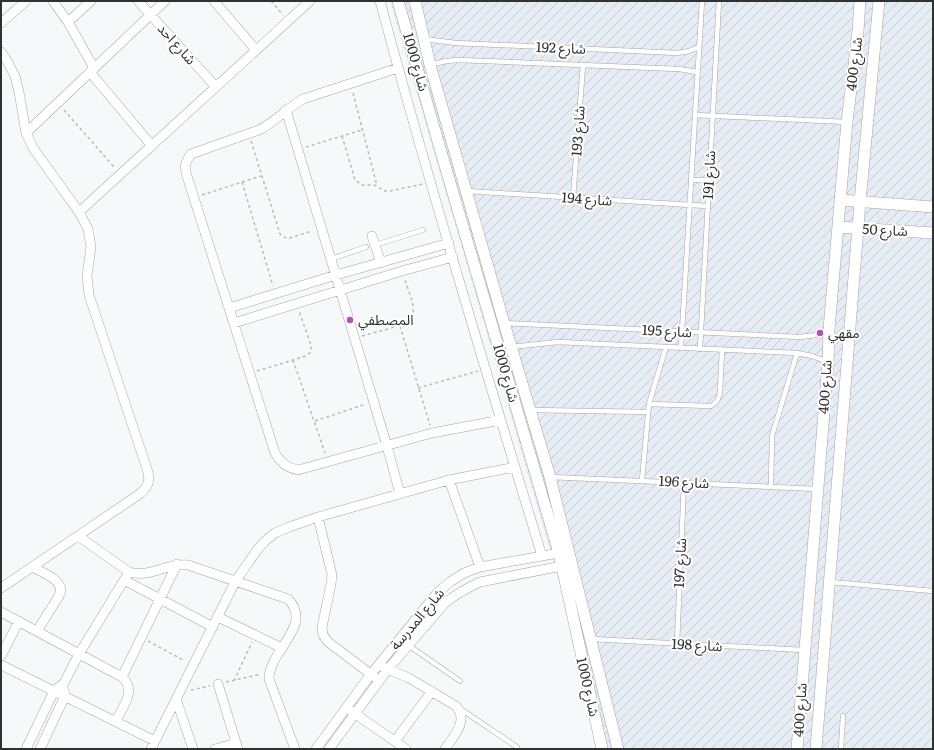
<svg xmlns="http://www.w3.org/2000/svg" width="934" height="750" viewBox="0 0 934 750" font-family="Literata,'Noto Sans Arabic',serif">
<defs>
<pattern id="industrial-furrows" width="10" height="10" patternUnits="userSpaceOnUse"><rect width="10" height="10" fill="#e6ecf4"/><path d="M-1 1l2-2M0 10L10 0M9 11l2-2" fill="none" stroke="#c6cbd2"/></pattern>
</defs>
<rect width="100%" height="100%" fill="#f7f8f9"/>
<path fill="url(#industrial-furrows)" d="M 390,1 L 933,1 L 933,749 L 608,749 Z"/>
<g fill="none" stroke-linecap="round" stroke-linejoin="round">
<defs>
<path id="service" d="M 424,39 L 456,43 L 678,53 L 689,51 L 699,47
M 430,65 L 446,61 L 459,60 L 679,69 L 697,72
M 695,115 L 847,122
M 691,180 L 708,180
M 467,191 L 707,206
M 573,198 L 583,65
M 375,245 L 423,230
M 331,259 L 366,247
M 504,323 L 800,337 L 816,335 L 827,330
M 511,347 L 558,342 L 797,353 L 812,356 L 828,362
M 681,348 L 702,1
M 700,349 L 719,1
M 649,404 L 711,406 C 717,402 719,399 720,392 L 722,350
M 531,410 L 648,412
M 550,477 L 817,489
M 642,480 L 649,404 L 666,347
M 771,487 L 772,436 L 797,353
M 830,582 L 933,591
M 591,639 L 804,650
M 677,644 L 684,482
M 408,645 L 460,681
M 459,708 L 517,747
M 841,749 L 843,716"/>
<path id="minor" d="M 53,1 L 68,22 L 94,68
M 138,1 L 216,87
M 214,1 L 256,50
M 380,1 C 430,187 486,372 542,556
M 68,22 L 91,1
M 1,23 L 26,1
M 1,52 L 7,61 L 15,76 L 19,92 L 26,133 L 33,148 L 79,212 L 88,229 L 91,247 L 87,275 L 89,295 L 148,472 C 150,482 148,486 141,493 L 1,588
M 398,68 L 303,99 C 287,108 275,122 259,130 L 191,154 C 185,162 184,167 187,176 L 275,453 C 281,463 286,467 298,470 L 432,433 L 501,420
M 90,72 L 152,146
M 286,110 L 387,446 L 400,494
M 26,133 L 165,1
M 79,212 L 310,1
M 372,236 L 381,263
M 229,308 L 336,275 L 449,243
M 234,323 L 402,271 L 453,257
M 449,480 L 480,567
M 318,517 L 332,575 L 331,584 L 322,627 L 323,635 L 328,642 L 376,678
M 78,536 L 129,572 C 152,578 165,563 188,565 L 288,599 C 314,626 269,650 269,679 L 295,749
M 32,567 C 43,573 67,581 59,596 L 37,631
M 124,580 L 213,627
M 1,612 L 122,677 C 137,690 123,706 116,721
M 218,617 L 282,648
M 1,656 L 19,621
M 1,665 L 155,741
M 383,667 L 409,678 L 456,706 C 469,721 454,736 445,749
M 122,677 L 177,564
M 218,684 L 238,749
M 176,699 L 193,749
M 351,711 L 406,749
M 395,741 L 432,691
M 26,749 L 54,691 L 64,683 L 79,654 L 129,572
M 40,749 L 65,696 L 64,690
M 151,749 L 235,582 L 257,550 L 265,541 L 275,533 L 289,527 L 318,517 L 449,480 L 515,467
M 215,749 L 236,743
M 316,749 L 371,674 L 437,593 L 450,582 L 464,573 L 480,567 L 559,553
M 329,749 L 388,669 L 445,603 C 456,594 467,588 480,582 L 562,566"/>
<path id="tertiary" d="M 398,1 L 441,152 L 559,553 L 602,749
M 415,1 L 430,65 L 504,323 L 550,477 L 618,749
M 840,200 L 933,207
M 838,227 L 933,233
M 797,749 L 828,362 L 829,329 L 847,122 L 858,31 L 860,1
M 816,749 L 860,202 L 879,1"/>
</defs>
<use href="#service" stroke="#a5a6a7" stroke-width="5.5"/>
<use href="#minor" stroke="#a5a6a7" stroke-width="10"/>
<use href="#tertiary" stroke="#a5a6a7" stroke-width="12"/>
<path stroke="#b8b9ba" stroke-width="1.5" stroke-dasharray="3 3" stroke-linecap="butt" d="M 271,1 L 283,15
M 353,93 L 377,186
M 64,110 L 114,167
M 342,136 L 355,180 L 362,185 L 374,185 L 385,191 L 390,191 L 423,184
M 251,141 L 280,234 L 286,238 L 290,238 L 312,231
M 306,147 L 362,130
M 242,182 L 273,286
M 202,195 L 261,176
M 400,326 L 430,425
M 362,336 L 406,324 C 421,315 409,294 405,280
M 293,360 L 325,453
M 257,371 L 306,356 L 311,352 L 311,345 L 299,311
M 418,388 L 478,371
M 315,421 L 366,404
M 148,641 L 185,661
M 234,681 L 252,642
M 226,682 L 261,674
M 191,690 L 210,686"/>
<use href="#service" stroke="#fff" stroke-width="4.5"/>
<use href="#minor" stroke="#fff" stroke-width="9"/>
<use href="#tertiary" stroke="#fff" stroke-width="11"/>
</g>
<g fill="#b551b7" stroke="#fff" stroke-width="1.5">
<circle cx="350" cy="320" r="4"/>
<circle cx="820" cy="333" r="4"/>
</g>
<g text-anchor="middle" stroke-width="4" stroke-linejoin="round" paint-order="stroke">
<g font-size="14" fill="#303131" stroke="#fff">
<text transform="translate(177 44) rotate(48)" y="5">شارع احد</text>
<text transform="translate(561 48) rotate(2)" y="5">شارع 192</text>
<text transform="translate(416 62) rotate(74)" y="5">شارع 1000</text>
<text transform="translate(854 64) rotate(-83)" y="5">شارع 400</text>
<text transform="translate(578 131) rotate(-86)" y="5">شارع 193</text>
<text transform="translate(709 175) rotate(-87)" y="5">شارع 191</text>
<text transform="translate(587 199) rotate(4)" y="5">شارع 194</text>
<text transform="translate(885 230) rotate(3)" y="5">شارع 50</text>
<text transform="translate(667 331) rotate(3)" y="5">شارع 195</text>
<text transform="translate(506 373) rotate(74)" y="5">شارع 1000</text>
<text transform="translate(825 387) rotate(-86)" y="5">شارع 400</text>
<text transform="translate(684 482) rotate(3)" y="5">شارع 196</text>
<text transform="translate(680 563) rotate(-87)" y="5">شارع 197</text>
<text transform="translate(417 619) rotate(-50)" y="5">شارع المدرسة</text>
<text transform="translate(697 645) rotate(3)" y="5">شارع 198</text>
<text transform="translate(588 687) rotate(77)" y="5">شارع 1000</text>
<text transform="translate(800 710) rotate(-86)" y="5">شارع 400</text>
</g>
<g font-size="14" fill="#303131" stroke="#fff" text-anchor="start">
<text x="358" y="325">المصطفي</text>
<text x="828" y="338">مقهي</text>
</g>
</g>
<rect width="934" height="750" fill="none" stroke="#303131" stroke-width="4"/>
</svg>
